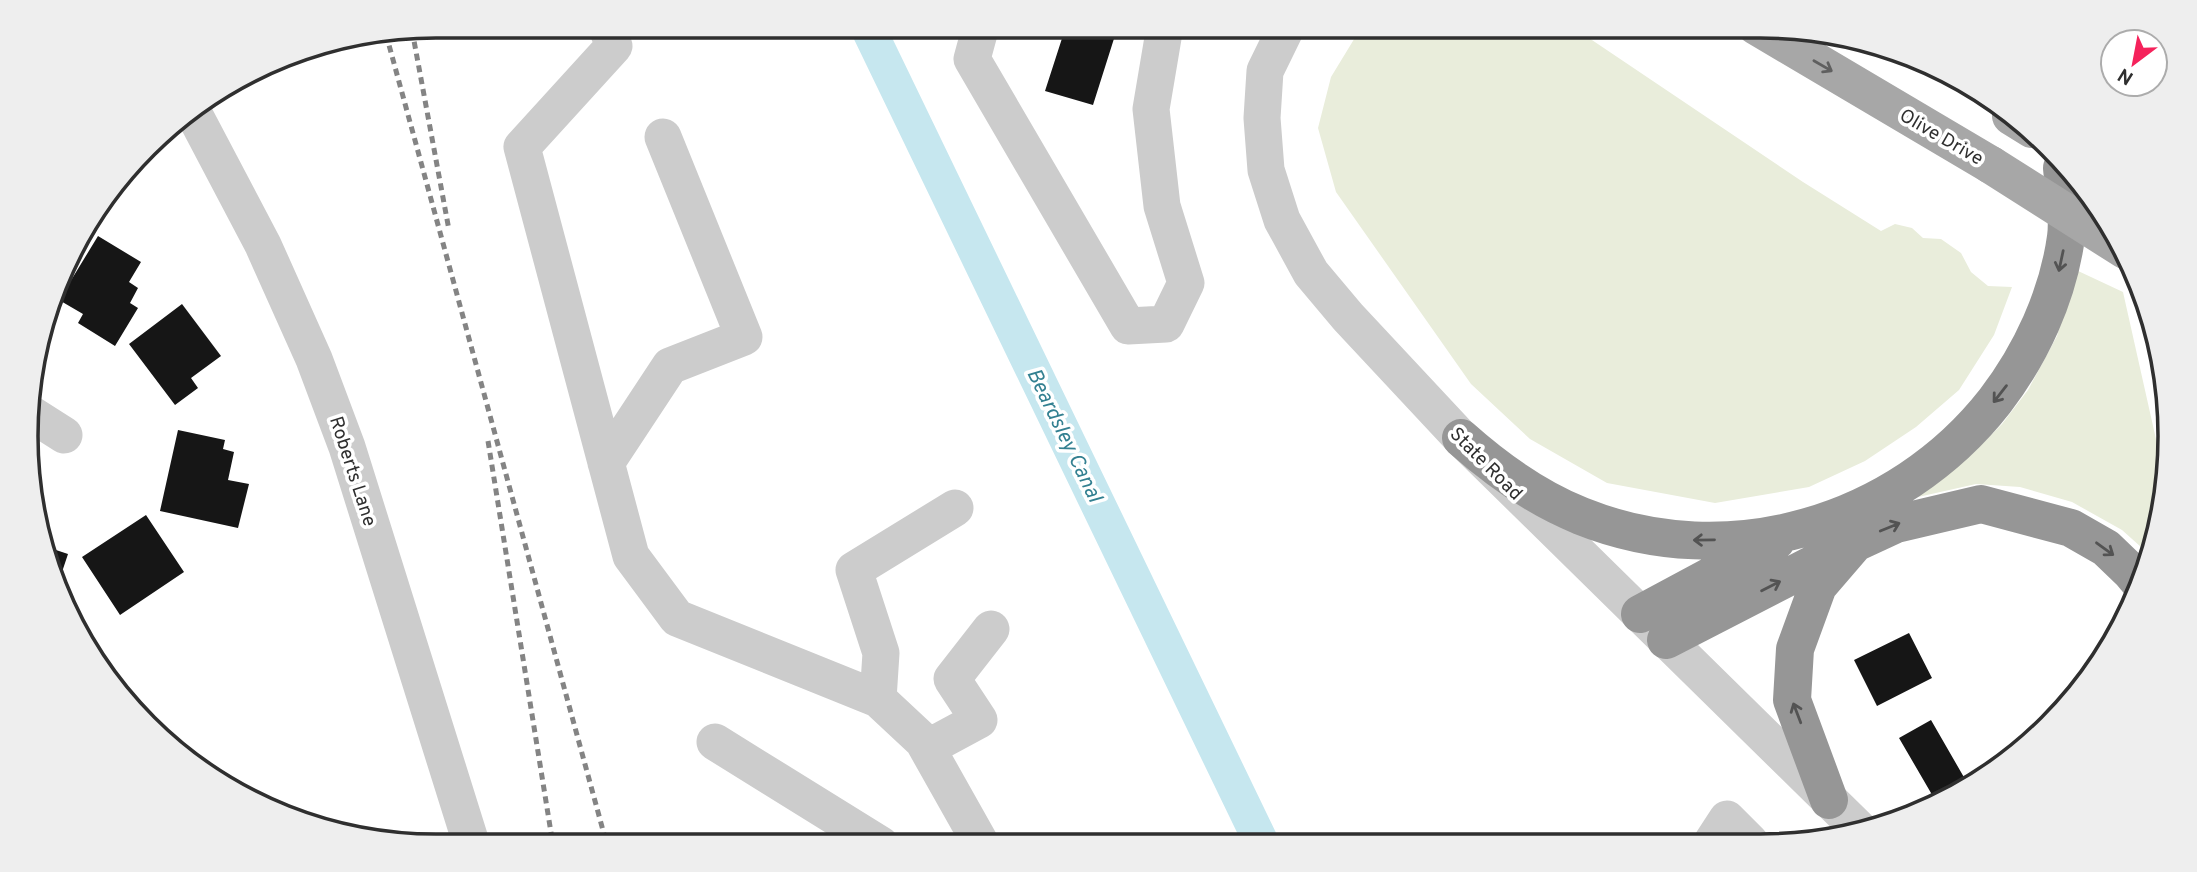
<svg xmlns="http://www.w3.org/2000/svg" width="2197" height="872" viewBox="0 0 2197 872" font-family="Overpass,sans-serif">
<rect width="100%" height="100%" fill="#fff"/>
<path fill="#e9eddb" d="M 1366,26 L 1558,26 L 1583,34 L 1803,182 L 1881,231 L 1895,224 L 1912,228 L 1923,238 L 1941,239 L 1961,253 L 1971,272 L 1988,286 L 2012,287 L 1994,335 L 1959,390 L 1916,427 L 1865,461 L 1809,487 L 1715,503 L 1607,483 L 1530,439 L 1471,384 L 1336,192 L 1318,128 L 1331,77 L 1356,36 Z
M 2076,270 L 2123,292 L 2162,466 L 2151,556 L 2122,530 L 2072,502 L 2020,487 L 1976,484 L 1918,497 L 1916,491 L 1971,455 L 2002,424 L 2028,390 L 2057,336 Z"/>
<g fill="none" stroke-linecap="round" stroke-linejoin="round">
<path stroke="#c6e7ef" stroke-width="35" d="M 867,26 L 1262,844"/>
</g>
<path fill="#161616" d="M 1066,26 L 1118,26 L 1093,105 L 1045,91 Z
M 98,236 L 141,262 L 129,282 L 138,288 L 130,303 L 138,308 L 115,346 L 78,323 L 83,314 L 59,300 Z
M 182,304 L 221,356 L 191,378 L 198,388 L 175,405 L 129,344 Z
M 178,430 L 225,440 L 223,449 L 234,452 L 228,480 L 249,484 L 238,528 L 160,511 Z
M 146,515 L 184,572 L 120,615 L 82,557 Z
M 47,547 L 68,554 L 60,578 Z
M 1909,633 L 1932,678 L 1877,706 L 1854,660 Z
M 1931,720 L 1969,786 L 1938,805 L 1899,738 Z"/>
<g fill="none" stroke-linecap="round" stroke-linejoin="round">
<path stroke="#ccc" stroke-width="37" d="M 606,26 L 614,46 L 522,147 L 631,556 L 677,618 L 878,699 L 923,741 L 981,844
M 981,26 L 972,59 L 1128,326 L 1166,324 L 1186,283 L 1162,206 L 1151,109 L 1165,26
M 1287,26 L 1265,71 L 1262,118 L 1266,170 L 1282,220 L 1311,273 L 1348,317 L 1461,438 L 1859,829
M 193,112 L 263,245 L 314,359 L 347,447 L 472,846
M 31,414 L 64,435
M 606,463 L 670,366 L 744,337 L 663,137
M 878,699 L 881,653 L 854,570 L 955,508
M 715,742 L 881,845
M 927,748 L 979,720 L 952,679 L 991,629
M 1712,842 L 1727,819 L 1750,842"/>
<path stroke="#a7a7a7" stroke-width="38" d="M 1756,26 L 1991,165
M 2011,116 L 2032,129"/>
<path stroke="#969696" stroke-width="38" d="M 1461,438 C 1497,470 1536,498 1581,516 C 1728,575 1898,525 1995,401 C 2031,354 2058,296 2066,237 C 2069,216 2064,190 2062,168
M 1640,614 L 1776,541
M 1666,640 L 1839,551
M 1829,800 L 1792,700 L 1795,649 L 1818,586 L 1855,543 L 1896,524 L 1981,504 L 2071,528 L 2106,548 L 2131,572 L 2141,584"/>
<path stroke="#848484" stroke-width="5" stroke-dasharray="7 5" stroke-linecap="butt" d="M 412,30 L 449,230
M 386,34 L 607,845
M 488,441 L 553,845"/>
<path stroke="#a7a7a7" stroke-width="38" d="M 1991,165 L 2125,250"/>
</g>
<defs><path id="oneway-shaft" d="M-6 0H5M1.5-3L5.5 0L1.5 3" fill="none" stroke-width="1.6" stroke-linecap="round" stroke-linejoin="round" transform="scale(1.75)"/></defs>
<use stroke="#5f5f5f" href="#oneway-shaft" transform="translate(1823 66) rotate(30)"/>
<g stroke="#535353">
<use href="#oneway-shaft" transform="translate(2061 261) rotate(102)"/>
<use href="#oneway-shaft" transform="translate(2000 394) rotate(128)"/>
<use href="#oneway-shaft" transform="translate(1890 527) rotate(-22)"/>
<use href="#oneway-shaft" transform="translate(1704 540) rotate(179)"/>
<use href="#oneway-shaft" transform="translate(2105 549) rotate(36)"/>
<use href="#oneway-shaft" transform="translate(1771 586) rotate(-27)"/>
<use href="#oneway-shaft" transform="translate(1797 713) rotate(-111)"/>
</g>
<g text-anchor="middle" stroke-width="7" stroke-linejoin="round" paint-order="stroke">
<g font-size="19" fill="#2f2f2f" stroke="#fff">
<text transform="translate(1942 136) rotate(30)" y="7">Olive Drive</text>
<text transform="translate(1487 463) rotate(45)" y="7">State Road</text>
<text transform="translate(354 471) rotate(72)" y="7">Roberts Lane</text>
</g>
<g font-size="21" font-style="italic" fill="#338091" stroke="#fff">
<text transform="translate(1065 435) rotate(64)" y="7">Beardsley Canal</text>
</g>
</g>
<path d="M0 0H2197V872H0ZM436 38H1760A398 398 0 0 1 2158 436V436A398 398 0 0 1 1760 834H436A398 398 0 0 1 38 436V436A398 398 0 0 1 436 38Z" fill="#eee" fill-rule="evenodd"/>
<path fill="none" stroke="#2f2f2f" stroke-width="3.5" d="M436 38H1760A398 398 0 0 1 2158 436V436A398 398 0 0 1 1760 834H436A398 398 0 0 1 38 436V436A398 398 0 0 1 436 38Z"/>
<g transform="translate(2134 63) rotate(212)"><circle r="33" fill="#ffffff" stroke="#acacac" stroke-width="2"/>
<path d="M0-5L12 26L0 18L-12 26Z" fill="#f5225b"/>
<text y="-10" font-size="19" font-weight="bold" text-anchor="middle" fill="#2f2f2f">N</text>
</g>
</svg>
